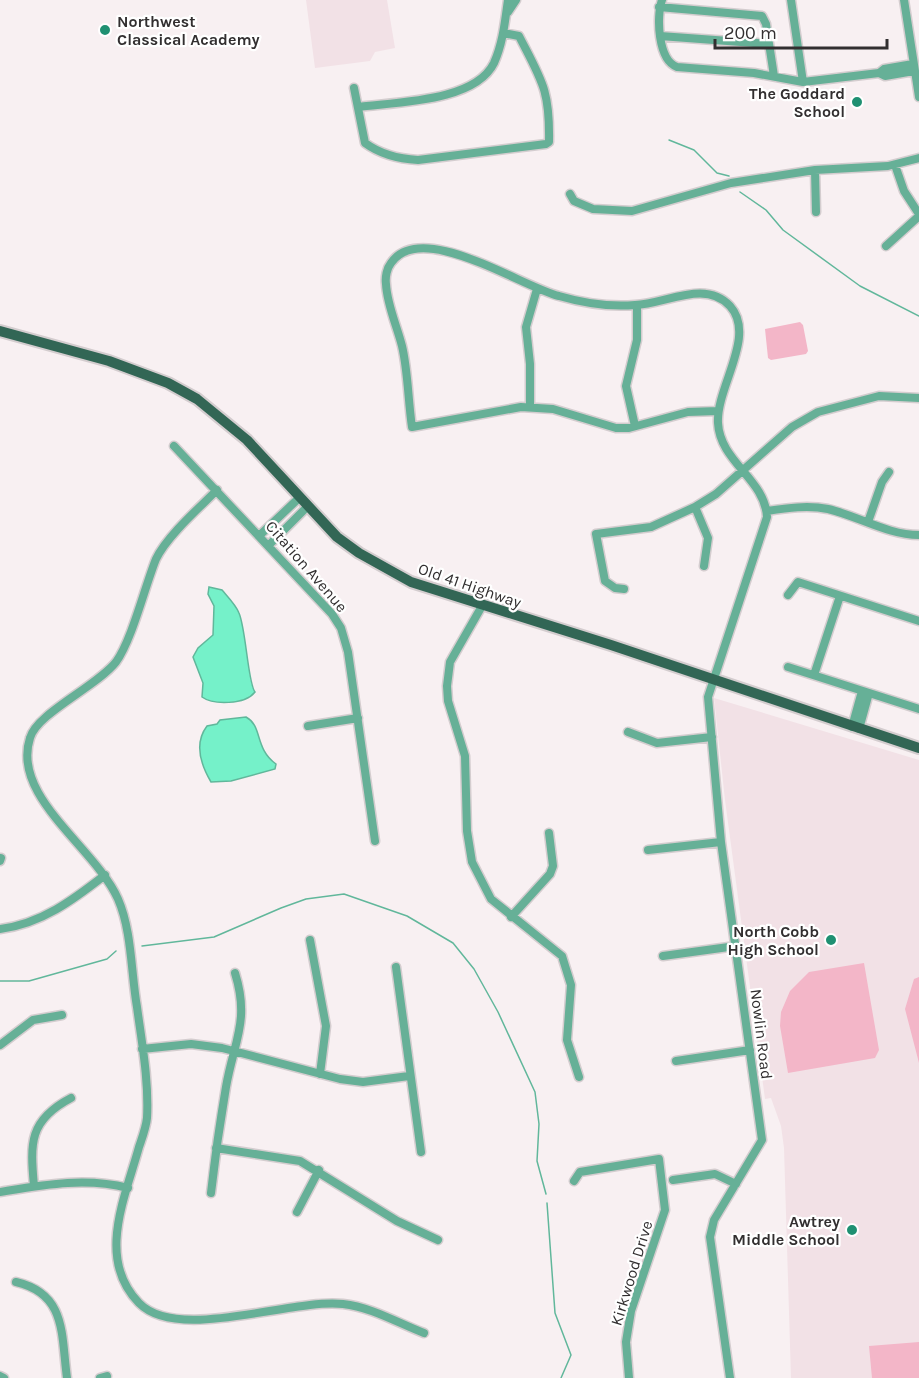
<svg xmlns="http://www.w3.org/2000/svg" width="919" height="1378" viewBox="0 0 919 1378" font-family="Karla,sans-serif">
<rect width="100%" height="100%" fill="#f8f0f2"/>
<path fill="#f2e1e6" d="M 306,0 L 387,0 L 395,48 L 375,52 L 370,61 L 315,68 Z
M 714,698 L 919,760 L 919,1378 L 791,1378 L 784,1148 L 781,1126 L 771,1098 L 765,1099 L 725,800 Z"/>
<path fill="#f3b6c8" d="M 800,322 L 803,325 L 808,351 L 806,354 L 771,360 L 768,358 L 765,329 Z
M 864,963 L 879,1050 L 875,1058 L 788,1073 L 780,1026 L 781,1012 L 790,991 L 809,972 Z
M 919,977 L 919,1063 L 905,1009 L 914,979 Z
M 919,1342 L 919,1378 L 872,1378 L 869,1346 Z"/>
<path fill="#75f1c9" stroke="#61b79b" stroke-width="1.5" d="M 209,587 L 222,590 C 228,597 236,605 239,613 C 246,629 248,684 255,692 C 245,705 213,705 202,697 L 203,683 L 193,657 L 198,648 L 213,635 L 214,606 L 208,594 Z
M 246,717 C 263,726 254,748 276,764 L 275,769 L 231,781 L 211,782 C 201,765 194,743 207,726 L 217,724 L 220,720 Z"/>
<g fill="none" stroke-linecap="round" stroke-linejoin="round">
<path stroke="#61b79b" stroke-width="1.5" d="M 669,140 L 694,150 L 717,173 L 729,176
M 740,192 L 766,210 L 783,230 L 860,286 L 919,316
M 142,946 L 214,937 L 281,908 L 306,899 L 344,894 L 407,916 L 453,943 L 474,969 L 498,1012 L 535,1092 L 539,1124 L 537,1161 L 546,1194
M 0,981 L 29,981 L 107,959 L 116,951
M 547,1203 L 555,1313 L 571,1355 L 561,1378"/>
<defs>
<path id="minor" d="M 662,0 C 656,17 658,60 677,67 L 754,73 L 803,82 L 879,73 L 884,69 L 913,64
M 791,0 L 803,82
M 904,0 L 919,97
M 659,7 L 762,16 L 766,24 L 774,76
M 508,12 L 516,0
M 660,36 L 769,44
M 879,73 L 885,76 L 914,71
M 354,88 L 365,143 C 380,154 400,159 418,160 L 546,144 L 549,142 C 550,90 542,81 519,36 L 503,33
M 358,107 C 396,102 475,102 494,63 C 503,43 505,21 508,0
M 895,165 L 904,191 L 919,214
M 815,170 L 816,212
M 570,194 L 574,201 L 593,209 L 632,211 L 731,183 L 815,170 L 888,166 L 919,158
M 886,246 L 919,216
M 530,407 L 530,364 L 526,327 L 537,289
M 718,411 L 688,412 L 629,428 L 616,428 L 553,409 L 521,407 L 412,427 C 408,400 408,371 402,346 C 397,326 387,305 386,284 C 385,277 387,268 391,263 C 421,219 522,287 559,296 C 583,303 611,307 635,305 C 666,304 705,279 730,306 C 757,336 716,387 718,423 C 720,462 765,479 767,517 L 708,697 L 721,842 L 762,1140 L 714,1220 L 710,1237 L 730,1378
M 635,426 L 626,386 L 637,340 L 637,305
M 174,446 L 332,614 L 341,628 L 348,652 L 375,841
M 217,490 C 199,508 167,536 156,559 C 145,586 132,640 116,662 C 96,687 37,713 30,738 C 11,797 95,847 118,899 C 132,931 131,973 137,1007 C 142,1044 149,1081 147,1118 C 146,1128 142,1138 139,1147 C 125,1198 96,1259 139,1303 C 178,1343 291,1298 343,1304 C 371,1307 398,1323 424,1333
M 695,507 L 708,538 L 704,566
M 767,511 C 787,508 808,505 828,509 C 858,516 888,535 919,535
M 868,522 L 882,482 L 889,472
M 260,535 L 299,498
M 269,545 L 307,507
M 624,589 L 615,588 L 605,581 L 596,534 L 651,527 L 695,507 L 716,494 L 792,427 L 818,412 L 879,396 L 919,398
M 788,595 L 798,582 L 919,621
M 482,606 L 450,662 L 447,686 L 448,701 L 465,756 L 467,831 L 472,862 L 491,899 L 562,956 L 571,985 L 567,1040 L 579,1077
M 788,667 L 919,709
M 814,675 L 840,596
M 308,726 L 358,718
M 852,727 L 862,691
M 859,729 L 869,693
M 628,732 L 657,743 L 712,737
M 648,850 L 721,842
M 0,861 L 1,858
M 511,917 L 550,874 L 553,866 L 549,833
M 0,929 C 41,924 73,900 105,875
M 310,940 L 326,1026 L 320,1074
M 663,956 L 736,946
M 396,967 L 421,1152
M 0,1045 L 33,1020 L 62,1015
M 142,1049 L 191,1044 L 222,1048 L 340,1079 L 363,1082 L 409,1076
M 676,1061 L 750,1050
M 216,1148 L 300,1161 L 397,1221 L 438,1240
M 673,1180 L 715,1174 L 736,1184
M 574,1181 L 580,1172 L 659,1159 L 665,1210 L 631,1311 L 626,1342 L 629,1378
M 34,1186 C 30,1143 29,1120 71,1098
M 0,1192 C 43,1185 85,1177 128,1188
M 211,1193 C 215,1157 220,1122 226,1087 C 234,1041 250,1021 235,973
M 297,1212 L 319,1170
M 16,1282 C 67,1294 61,1335 67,1378
M 0,1376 L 4,1378
M 100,1378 L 107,1376"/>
<path id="major" d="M 0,331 L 109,361 L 168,383 L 197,399 L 247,440 L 337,537 L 359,553 L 411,582 L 611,645 L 919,748"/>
</defs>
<use href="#minor" stroke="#d4cdcf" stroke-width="11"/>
<use href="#major" stroke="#d4cdcf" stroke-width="14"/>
<use href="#minor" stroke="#66b097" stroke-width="8"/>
<use href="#major" stroke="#326655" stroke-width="10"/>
</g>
<g fill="#1f9072" stroke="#fff" stroke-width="2">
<circle cx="105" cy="30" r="6"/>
<circle cx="857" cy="102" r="6"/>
<circle cx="831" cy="940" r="6"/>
<circle cx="852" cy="1230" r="6"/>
</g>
<g text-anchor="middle" stroke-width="4.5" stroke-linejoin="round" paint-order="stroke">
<g font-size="16" font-weight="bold" fill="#322f30" stroke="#fff" text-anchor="end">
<text x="117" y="27" text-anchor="start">Northwest<tspan x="117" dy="18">Classical Academy</tspan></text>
<text x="845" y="99">The Goddard<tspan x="845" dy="18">School</tspan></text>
<text x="819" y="937">North Cobb<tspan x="819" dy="18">High School</tspan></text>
<text x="840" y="1227">Awtrey<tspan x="840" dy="18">Middle School</tspan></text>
</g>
<g font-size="16" fill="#322f30" stroke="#fff">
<text transform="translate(307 566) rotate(49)" y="6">Citation Avenue</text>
<text transform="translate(470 585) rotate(19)" y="6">Old 41 Highway</text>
<text transform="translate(762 1034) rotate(83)" y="6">Nowlin Road</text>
<text transform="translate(631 1273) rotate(-73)" y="6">Kirkwood Drive</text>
</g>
</g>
<path d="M715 39v9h172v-9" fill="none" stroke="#322f30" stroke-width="3"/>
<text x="724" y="39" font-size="18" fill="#322f30" stroke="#ffffff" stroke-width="4.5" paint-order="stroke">200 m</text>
</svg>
